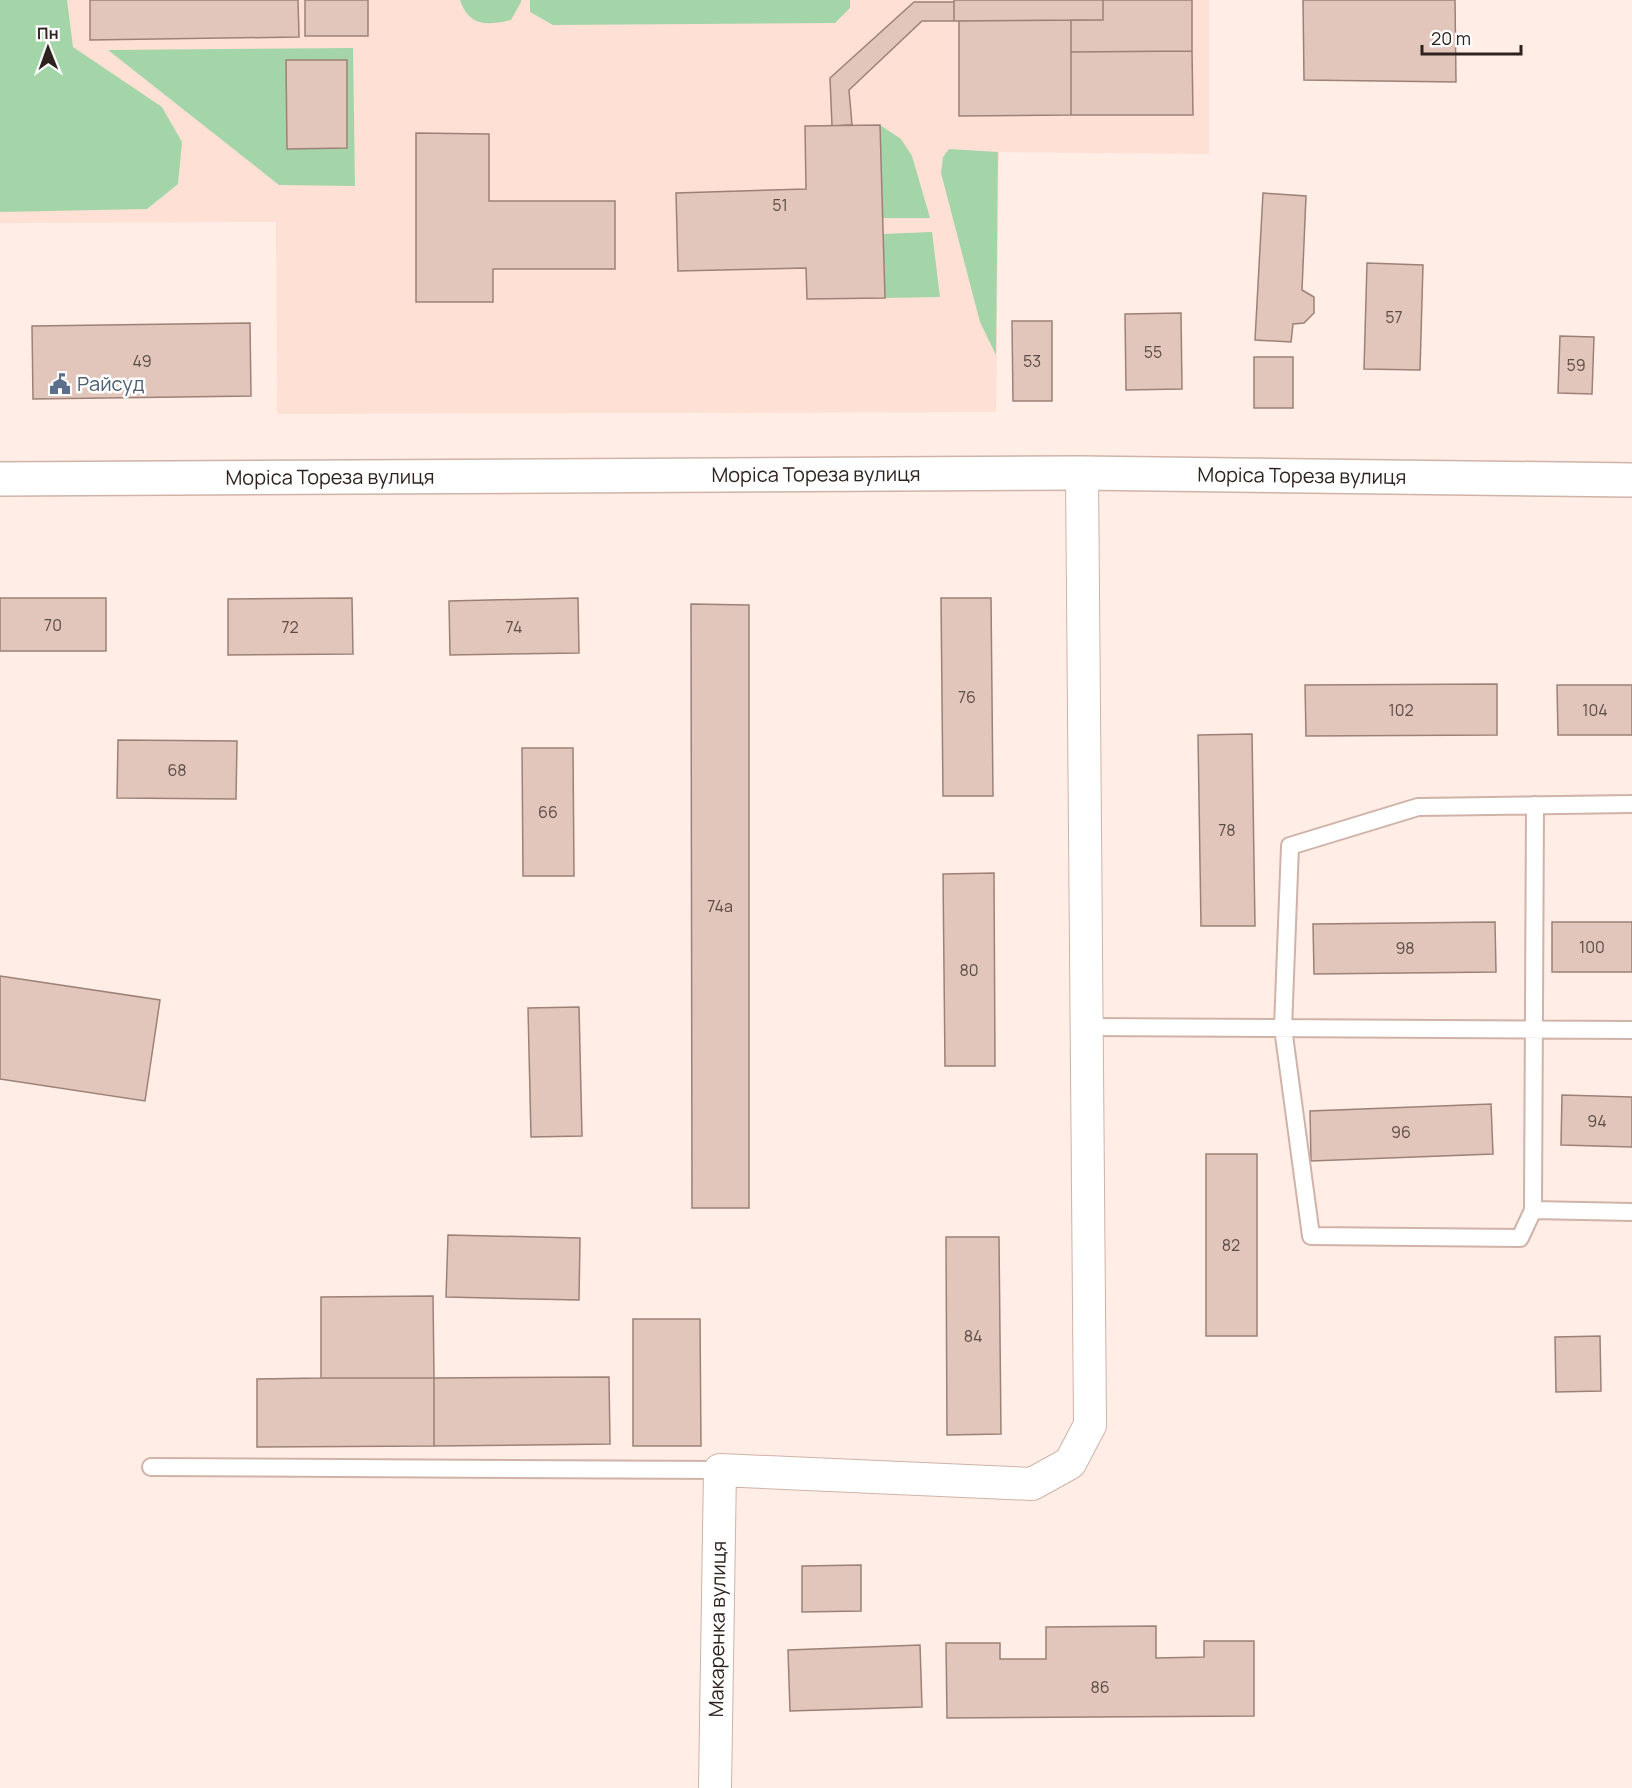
<svg xmlns="http://www.w3.org/2000/svg" width="1632" height="1788" viewBox="0 0 1632 1788" font-family="Manrope,sans-serif">
<rect width="100%" height="100%" fill="#ffede6"/>
<path fill="#fee0d4" d="M 0,0 L 1209,0 L 1209,154 L 999,152 L 996,412 L 277,414 L 276,222 L 0,223 Z"/>
<path fill="#a4d5a8" d="M 0,0 L 67,0 L 73,47 L 162,107 L 182,142 L 178,184 L 147,209 L 0,212 Z
M 460,0 L 521,0 L 521,2 L 511,20 C 486,26 469,26 460,0 Z
M 530,0 L 850,0 L 850,8 L 835,23 L 553,25 L 530,12 Z
M 353,48 L 355,186 L 279,185 L 108,50 Z
M 880,125 L 901,139 L 912,156 L 930,218 L 883,218 Z
M 949,149 L 998,152 L 996,355 L 980,322 L 941,173 L 943,157 Z
M 932,232 L 940,297 L 885,298 L 883,234 Z"/>
<path fill="#e3c6bb" stroke="#9c8177" stroke-width="1.5" d="M 90,0 L 298,0 L 299,37 L 90,40 Z
M 305,0 L 368,0 L 368,36 L 305,36 Z
M 954,0 L 1103,0 L 1103,20 L 954,21 Z
M 1103,0 L 1192,0 L 1192,51 L 1071,52 L 1071,20 L 1103,20 Z
M 1303,0 L 1455,0 L 1456,82 L 1304,80 Z
M 914,2 L 954,2 L 954,21 L 922,21 L 849,90 L 852,125 L 832,126 L 830,78 Z
M 1071,20 L 1071,115 L 959,116 L 959,21 Z
M 1192,51 L 1193,115 L 1071,115 L 1071,52 Z
M 286,60 L 347,60 L 347,148 L 287,149 Z
M 880,125 L 885,298 L 807,299 L 806,268 L 678,271 L 676,193 L 806,189 L 805,126 Z
M 416,133 L 489,134 L 489,201 L 615,201 L 615,269 L 493,269 L 493,302 L 416,302 Z
M 1263,193 L 1306,196 L 1302,290 L 1314,297 L 1314,313 L 1304,323 L 1293,324 L 1291,342 L 1255,340 Z
M 1367,263 L 1423,265 L 1420,370 L 1364,369 Z
M 1181,313 L 1182,389 L 1126,390 L 1125,314 Z
M 1012,321 L 1052,321 L 1052,401 L 1013,401 Z
M 250,323 L 251,396 L 33,399 L 32,326 Z
M 1560,336 L 1594,337 L 1592,394 L 1558,393 Z
M 1254,357 L 1293,357 L 1293,408 L 1254,408 Z
M 0,598 L 106,598 L 106,651 L 0,651 Z
M 352,598 L 353,654 L 228,655 L 228,599 Z
M 578,598 L 579,653 L 450,655 L 449,601 Z
M 941,598 L 991,598 L 993,796 L 943,796 Z
M 691,604 L 749,605 L 749,1208 L 692,1208 Z
M 1497,684 L 1497,735 L 1306,736 L 1305,685 Z
M 1557,685 L 1632,685 L 1632,735 L 1558,735 Z
M 1252,734 L 1255,926 L 1201,926 L 1198,735 Z
M 118,740 L 237,741 L 236,799 L 117,798 Z
M 522,748 L 573,748 L 574,876 L 523,876 Z
M 994,873 L 995,1066 L 945,1066 L 943,874 Z
M 1495,922 L 1496,972 L 1314,974 L 1313,924 Z
M 1552,922 L 1632,922 L 1632,972 L 1552,972 Z
M 0,976 L 160,1000 L 145,1101 L 0,1079 Z
M 579,1007 L 582,1136 L 531,1137 L 528,1008 Z
M 1562,1095 L 1632,1097 L 1632,1147 L 1561,1145 Z
M 1491,1104 L 1493,1154 L 1311,1161 L 1310,1111 Z
M 1206,1154 L 1257,1154 L 1257,1336 L 1206,1336 Z
M 448,1235 L 580,1238 L 579,1300 L 446,1297 Z
M 946,1237 L 999,1237 L 1001,1434 L 947,1435 Z
M 433,1296 L 434,1378 L 321,1378 L 321,1297 Z
M 633,1319 L 700,1319 L 701,1446 L 633,1446 Z
M 1600,1336 L 1601,1391 L 1556,1392 L 1555,1337 Z
M 609,1377 L 610,1444 L 434,1446 L 434,1378 Z
M 321,1378 L 434,1378 L 434,1446 L 257,1447 L 257,1379 Z
M 861,1565 L 861,1611 L 802,1612 L 802,1566 Z
M 1156,1626 L 1156,1658 L 1204,1657 L 1204,1641 L 1254,1641 L 1254,1716 L 947,1718 L 946,1643 L 1000,1643 L 1000,1659 L 1046,1659 L 1046,1627 Z
M 920,1645 L 922,1707 L 790,1711 L 788,1650 Z"/>
<g fill="none" stroke-linecap="round" stroke-linejoin="round">
<defs>
<path id="service" d="M 1632,804 L 1418,807 L 1290,846 L 1283,1028 L 1311,1236 L 1520,1238 L 1533,1210 L 1632,1212
M 1087,1027 L 1632,1030
M 1533,1210 L 1535,805
M 151,1467 L 720,1470"/>
<g id="minor">
<path id="s1" d="M 715,1788 L 720,1470 L 1032,1484 L 1070,1463 L 1090,1425 L 1082,473"/>
</g>
<g id="tertiary">
<path id="s2" d="M 0,479 L 1082,473 L 1632,480"/>
</g>
</defs>
<use href="#service" stroke="#cfb3a8" stroke-width="20"/>
<use href="#minor" stroke="#cfb3a8" stroke-width="34"/>
<use href="#tertiary" stroke="#cfb3a8" stroke-width="36"/>
<use href="#service" stroke="#fff" stroke-width="16"/>
<use href="#minor" stroke="#fff" stroke-width="32"/>
<use href="#tertiary" stroke="#fff" stroke-width="33"/>
</g>
<defs>
<symbol id="civic-bare" viewBox="-9 -9 18 18"><path d="M-.6-6.5H3V-4.5H.6V-3L4-1V1h2V6H-6V1h2V-1L-.6-3ZM-1.2 2.5V6h2.4V2.5Z" fill="#5c6f8a" stroke="#fff" stroke-width="2.5" paint-order="stroke"/></symbol>
</defs>
<g fill-rule="evenodd">
<use href="#civic-bare" x="45" y="369" width="30" height="30"/>
</g>
<g text-anchor="middle" stroke-width="5" stroke-linejoin="round" paint-order="stroke">
<g font-size="16" fill="#5b4c46">
<text x="780" y="211">51</text>
<text x="1394" y="323">57</text>
<text x="1153" y="358">55</text>
<text x="142" y="367">49</text>
<text x="1032" y="367">53</text>
<text x="1576" y="371">59</text>
<text x="53" y="631">70</text>
<text x="290" y="633">72</text>
<text x="514" y="633">74</text>
<text x="967" y="703">76</text>
<text x="1401" y="716">102</text>
<text x="1595" y="716">104</text>
<text x="177" y="776">68</text>
<text x="548" y="818">66</text>
<text x="1227" y="836">78</text>
<text x="720" y="912">74а</text>
<text x="1592" y="953">100</text>
<text x="1405" y="954">98</text>
<text x="969" y="976">80</text>
<text x="1597" y="1127">94</text>
<text x="1401" y="1138">96</text>
<text x="1231" y="1251">82</text>
<text x="973" y="1342">84</text>
<text x="1100" y="1693">86</text>
</g>
<g font-size="20" fill="#4e5e75" stroke="#fff" text-anchor="start">
<text x="77" y="391">Райсуд</text>
</g>
<g font-size="20" fill="#2e231f" stroke="#fff">
<text dy="7" stroke="none"><textPath href="#s2" startOffset="816">Моріса Тореза вулиця</textPath></text>
<text dy="7" stroke="none"><textPath href="#s2" startOffset="1302">Моріса Тореза вулиця</textPath></text>
<text dy="7" stroke="none"><textPath href="#s2" startOffset="330">Моріса Тореза вулиця</textPath></text>
<text dy="7" stroke="none"><textPath href="#s1" startOffset="159">Макаренка вулиця</textPath></text>
</g>
</g>
<g transform="translate(48 48) rotate(359)" stroke="#ffffff" stroke-width="4.5" paint-order="stroke">
<path d="M0-4.5L10 22L0 15L-10 22Z" fill="#2e231f"/>
<text y="-9" font-size="16" font-weight="bold" text-anchor="middle" fill="#2e231f">Пн</text>
</g>
<path d="M1422 45v9h99v-9" fill="none" stroke="#2e231f" stroke-width="3"/>
<text x="1431" y="45" font-size="18" fill="#2e231f" stroke="#ffffff" stroke-width="4.5" paint-order="stroke">20 m</text>
</svg>
